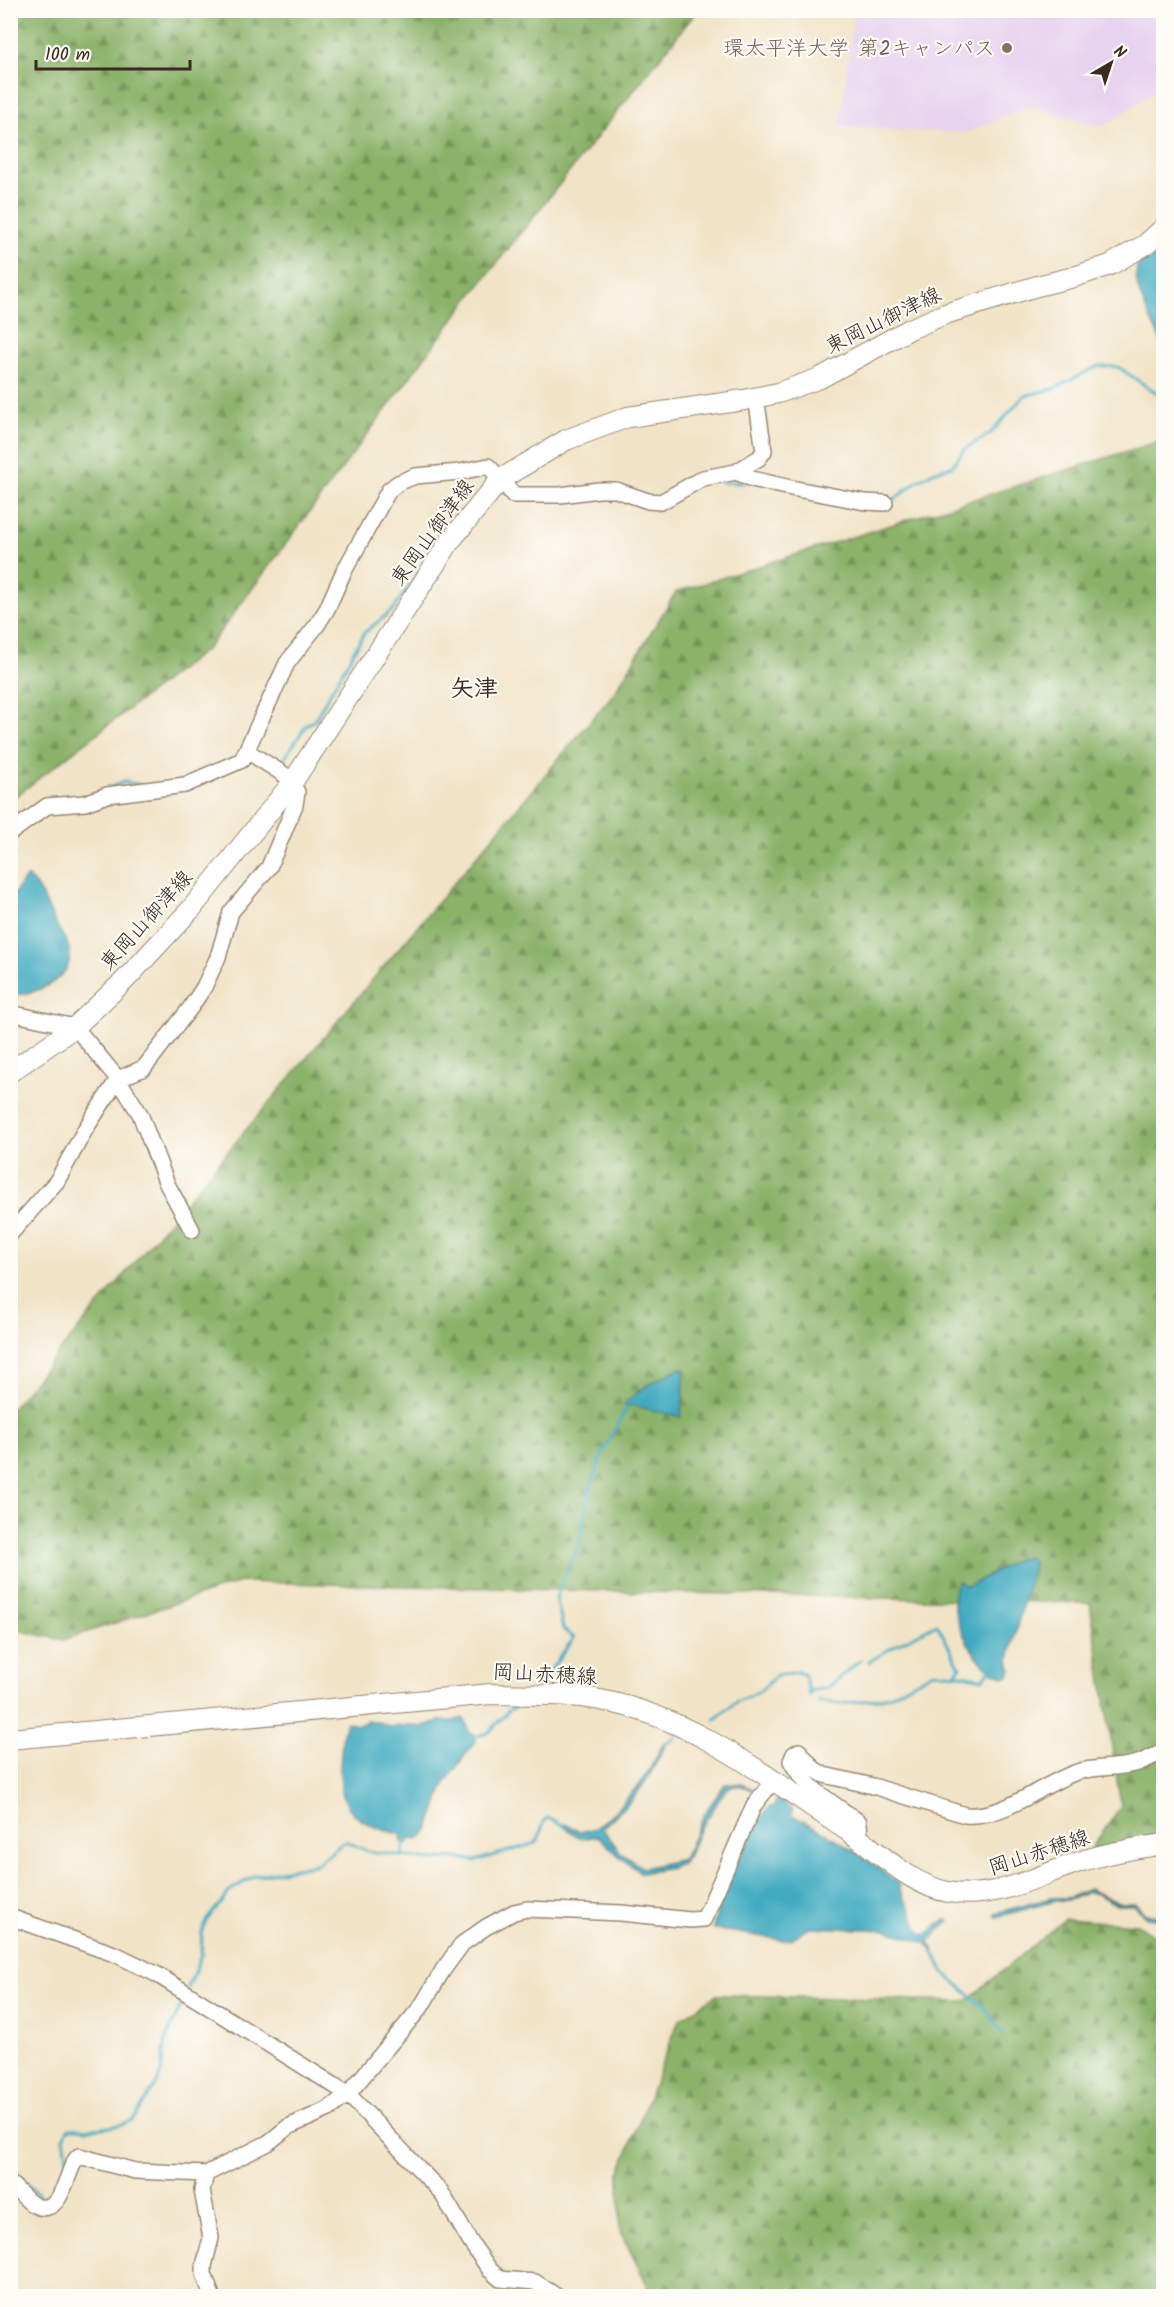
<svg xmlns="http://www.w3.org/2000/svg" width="1174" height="2307" viewBox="0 0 1174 2307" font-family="Kalam,'Klee One',sans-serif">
<defs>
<pattern id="forest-firs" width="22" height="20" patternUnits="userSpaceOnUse" patternTransform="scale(1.5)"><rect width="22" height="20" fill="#8ab269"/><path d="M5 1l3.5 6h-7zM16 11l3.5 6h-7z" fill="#729156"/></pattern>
</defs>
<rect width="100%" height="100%" fill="#fdfcf7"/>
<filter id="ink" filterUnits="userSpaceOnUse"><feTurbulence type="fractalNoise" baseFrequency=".0167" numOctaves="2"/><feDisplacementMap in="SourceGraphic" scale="12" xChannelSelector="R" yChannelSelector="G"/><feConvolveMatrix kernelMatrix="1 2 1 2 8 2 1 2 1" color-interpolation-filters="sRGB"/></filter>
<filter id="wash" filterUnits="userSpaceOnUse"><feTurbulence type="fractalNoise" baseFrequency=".008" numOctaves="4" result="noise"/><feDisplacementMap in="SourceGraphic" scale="24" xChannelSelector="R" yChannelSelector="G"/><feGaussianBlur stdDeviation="1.35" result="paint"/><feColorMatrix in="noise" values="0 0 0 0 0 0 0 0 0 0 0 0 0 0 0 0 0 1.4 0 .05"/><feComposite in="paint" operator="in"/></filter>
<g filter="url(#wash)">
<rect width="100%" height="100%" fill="#f1e3c6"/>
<path fill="#e7d2ef" d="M 854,11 L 1163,11 L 1163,86 L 1102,127 L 1029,106 L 965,133 L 840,127 Z"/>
<path fill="url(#forest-firs)" stroke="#626e44" stroke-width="1.5" d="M 11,10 L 697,11 L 466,302 L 208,648 L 11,800 Z
M 1163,440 L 1163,1838 L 1091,1849 L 1121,1806 L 1090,1603 L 240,1582 L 63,1640 L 11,1629 L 11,1409 L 614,693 L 676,592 Z
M 1065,1919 L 1137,1924 L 1155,1936 L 1163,1934 L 1163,2296 L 653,2296 L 620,2231 L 619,2174 L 679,2020 L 716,1995 L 966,2001 Z"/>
<path fill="#40aac0" stroke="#3e6a6f" stroke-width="1.5" d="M 1163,248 L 1163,345 C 1156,329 1127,280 1139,264 C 1144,258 1157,253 1163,248 Z
M 27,876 C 42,890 47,906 56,924 C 60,932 67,940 69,949 C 76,978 34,996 11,995 L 11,899 Z
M 681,1368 L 684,1370 C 685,1386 682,1401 681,1417 L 631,1405 L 626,1409 L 625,1404 C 640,1387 661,1377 681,1368 Z
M 1028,1557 L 1033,1561 L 1033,1566 L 1014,1638 L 1009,1659 L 1011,1670 L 1009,1676 L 1004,1677 C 1000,1675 996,1673 992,1671 C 972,1660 941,1601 959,1581 L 966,1586 L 971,1585 L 1017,1559 Z
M 463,1718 L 466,1722 L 469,1732 L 475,1735 L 476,1740 L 445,1783 L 429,1829 L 420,1839 L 410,1838 L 408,1843 L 401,1841 L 402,1835 C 351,1823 336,1808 341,1754 C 342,1744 342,1731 346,1722 C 355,1725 360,1727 367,1720 L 382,1723 L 388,1727 L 410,1725 L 421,1727 L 439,1721 L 454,1721 Z
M 667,1742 L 649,1776 L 633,1799 L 602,1828 L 621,1853 L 643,1868 L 683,1859 L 706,1811 L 725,1784 L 741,1784 L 757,1790 L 755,1792 C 746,1786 736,1784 726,1789 L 697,1834 L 689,1855 L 682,1864 L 672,1868 L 641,1873 L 621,1858 L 598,1836 C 579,1840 579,1838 563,1826 L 565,1824 L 580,1832 L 596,1828 L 615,1811 L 637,1787 L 649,1771 L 662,1746 Z
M 777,1799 L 793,1810 L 790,1815 C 829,1832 865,1857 899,1884 C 901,1898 909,1903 913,1915 C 917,1925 915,1930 926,1935 L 946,1919 L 949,1921 L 929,1941 L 938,1959 L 926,1943 L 886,1930 L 810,1927 L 791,1939 L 782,1940 L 713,1929 C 720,1891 746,1837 770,1806 L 773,1808 Z
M 1089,1889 L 1119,1903 L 1135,1903 L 1145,1914 L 1163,1917 L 1163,1920 L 1147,1918 L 1133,1905 L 1117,1905 L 1097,1894 L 1089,1892 L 1069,1900 L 1055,1901 L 996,1917 L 995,1913 L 1051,1898 L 1068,1898 Z"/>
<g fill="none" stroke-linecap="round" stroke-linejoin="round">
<path stroke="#40aac0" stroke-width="3" d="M 722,482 L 743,483
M 890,503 L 916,482 L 933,472 L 952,466 L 965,449 L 991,433 L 1024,396 L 1053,389 L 1098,366 L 1118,367 L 1164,398
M 279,767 L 307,724 L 314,721 L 365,632 L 393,610 L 418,572 L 421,572
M 109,788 L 124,782 L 140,785
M 869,1662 L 894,1646 L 937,1624 L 960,1667 L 955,1673
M 539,1686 L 574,1638 L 563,1629 L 556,1597 L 580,1543 L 590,1489 L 603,1452 L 627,1407
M 808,1691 L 827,1688 L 861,1660
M 819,1701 L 841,1704 L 877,1699 L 890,1696 L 933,1672 L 960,1674 L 983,1679 L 991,1668
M 715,1719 L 736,1702 L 760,1691 L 777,1675 L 797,1672 L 804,1674 L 810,1695
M 474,1737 L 488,1733 L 508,1711 L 524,1702
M 667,1743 L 675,1737
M 10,1854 L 10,1890
M 402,1856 L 405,1841
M 934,1953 L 944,1973 L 986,2009 L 1002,2033
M 188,1988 L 201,1955 L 202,1933 L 206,1921 L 231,1890 L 254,1876 L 317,1864 L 345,1841 L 367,1851 L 431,1860 L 460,1858 L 475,1861 L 536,1843 C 542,1835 540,1825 547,1818 L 554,1820 L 566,1827
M 68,2163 L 64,2137 L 68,2129 C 75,2126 80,2129 88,2129 C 101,2129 121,2126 133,2120 L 157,2083 L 161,2073 L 166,2038 L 185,1997
M 10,2171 L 18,2174 L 45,2201"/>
</g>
</g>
<g filter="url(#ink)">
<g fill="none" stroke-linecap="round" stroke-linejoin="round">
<defs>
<path id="minor" d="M 736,472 L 759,458 L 764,451 L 756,397
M 10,833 L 47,806 L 85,803 L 107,795 L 185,785 L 242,760 L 287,663 L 317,625 L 327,609 L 343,573 L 389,490 L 398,483 L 415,476 L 460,472 L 488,466 L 501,479 L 513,495 L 560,495 L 599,490 L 616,490 L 648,501 L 661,502 L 703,478 L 736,472 L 752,479 L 791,488 L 865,502 L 885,503
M 10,1013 L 75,1027 L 118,1079 L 140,1114 L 167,1184 L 192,1230
M 10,1234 L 57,1181 L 86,1128 L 118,1079 L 144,1068 L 191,1007 L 204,987 L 218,957 L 231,912 L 269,867 L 295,805 L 297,792 L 288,777 L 247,751
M 860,1838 L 859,1822 C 835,1804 805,1788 791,1761 L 794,1754 L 799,1751 L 814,1769 L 824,1775 L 873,1786 L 965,1815 C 1007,1818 1039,1785 1077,1772 C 1096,1766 1118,1769 1138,1763 C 1146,1760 1155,1755 1164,1752
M 10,1917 L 117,1955 L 156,1974 L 348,2094 L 441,2192 L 471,2243 L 490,2270 L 500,2279 L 535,2282 L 556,2296
M 206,2174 L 202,2190 L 211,2238 L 204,2266 L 204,2274 L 212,2296
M 10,2184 C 19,2190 27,2203 36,2206 C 65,2217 66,2165 79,2156 L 135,2171 L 206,2174 L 268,2143 L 288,2127 L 329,2109 L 348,2094 L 421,2007 L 443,1970 L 462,1944 L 486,1927 L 514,1912 L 527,1909 L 621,1913 L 690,1920 L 704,1919 L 754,1805 L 773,1781"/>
<path id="major" d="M 10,1072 L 75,1027 L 125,980 L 192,908 L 292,783 L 451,540 L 501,479 L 566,440 L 628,417 L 744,400 L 778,393 L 820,378 L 910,329 L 945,314 L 1037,286 L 1074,277 L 1110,265 L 1145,245 L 1164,228
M 10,1739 L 491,1694 C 527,1695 564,1693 600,1700 C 693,1717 770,1779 848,1831 C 879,1851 910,1885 948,1892 C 995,1901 1036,1876 1079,1862 C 1106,1853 1136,1848 1164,1844"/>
</defs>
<use href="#minor" stroke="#968672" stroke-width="18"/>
<use href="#major" stroke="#968672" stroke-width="22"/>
<use href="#minor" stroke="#fff" stroke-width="15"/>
<use href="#major" stroke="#fff" stroke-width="20"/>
</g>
</g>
<circle fill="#8d6e63" stroke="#fdfcf7" stroke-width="2" cx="1007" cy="48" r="6"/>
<g text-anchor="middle" stroke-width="4.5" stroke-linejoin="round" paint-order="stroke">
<g font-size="21" fill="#785e54" stroke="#fdfcf7" text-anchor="end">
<text x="995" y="55">環太平洋大学 第2キャンパス</text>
</g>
<g font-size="21" fill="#3b2a1e" stroke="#fdfcf7">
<text transform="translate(883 320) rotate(-26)" y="7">東岡山御津線</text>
<text transform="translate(432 532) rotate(-54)" y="7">東岡山御津線</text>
<text transform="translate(146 920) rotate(-48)" y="7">東岡山御津線</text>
<text transform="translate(545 1674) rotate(3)" y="7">岡山赤穂線</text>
<text transform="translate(1039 1852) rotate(-18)" y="7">岡山赤穂線</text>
</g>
<g font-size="24" font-weight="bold" fill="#3b2a1e" stroke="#fdfcf7">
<text x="474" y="696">矢津</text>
</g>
</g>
<rect width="1174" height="2307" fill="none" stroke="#fdfcf7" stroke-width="36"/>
<g transform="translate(1111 63) rotate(39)" stroke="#fdfcf7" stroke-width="4.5" paint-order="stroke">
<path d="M0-4.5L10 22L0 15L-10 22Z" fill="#3b2a1e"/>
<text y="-9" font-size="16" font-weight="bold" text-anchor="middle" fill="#3b2a1e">N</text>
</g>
<path d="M36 60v9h154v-9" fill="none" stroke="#3b2a1e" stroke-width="3"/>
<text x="45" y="60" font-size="18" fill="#3b2a1e" stroke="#fdfcf7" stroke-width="4.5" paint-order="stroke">100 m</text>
</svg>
